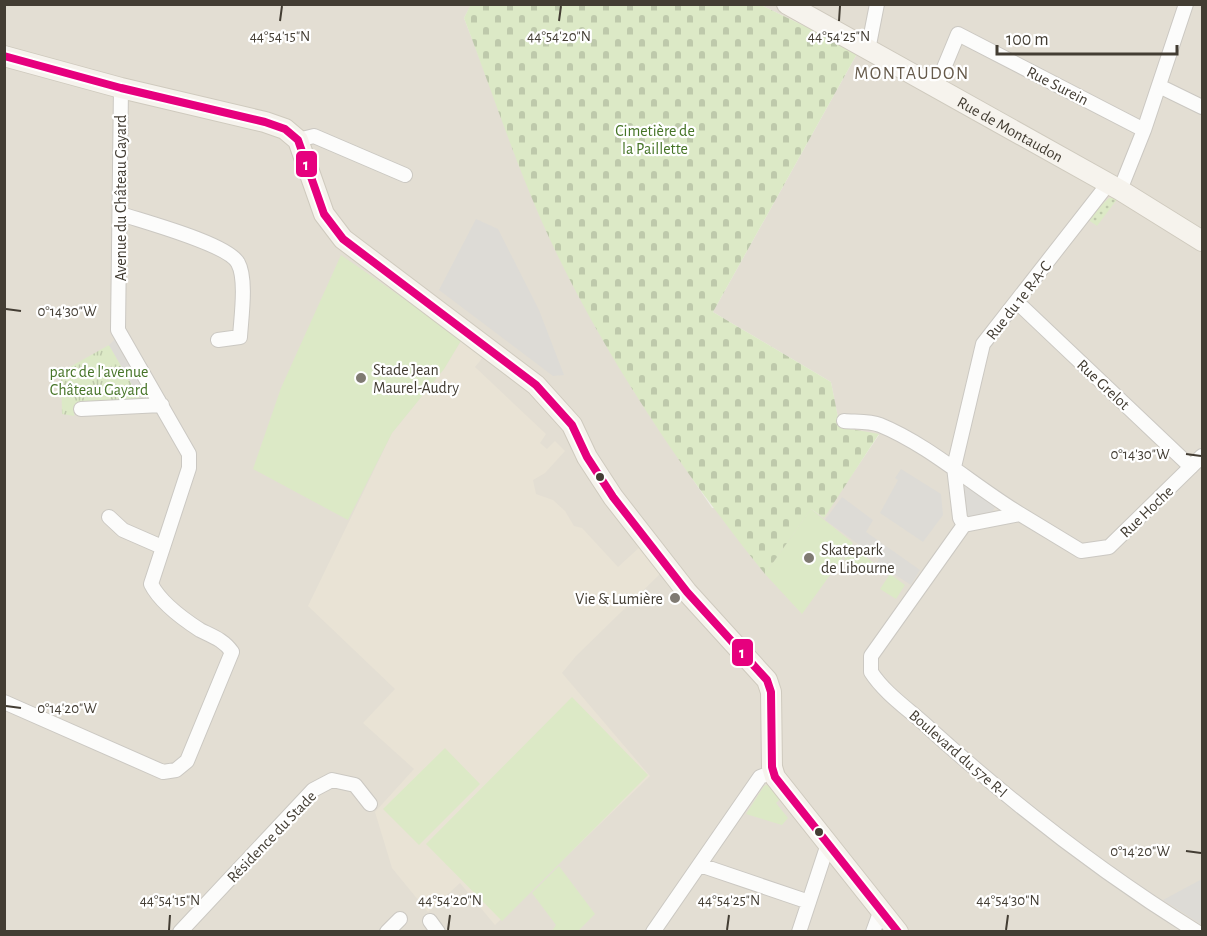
<svg xmlns="http://www.w3.org/2000/svg" width="1207" height="936" viewBox="0 0 1207 936" font-family="'Alegreya Sans',sans-serif">
<defs>
<pattern id="cemetery-stones" width="16" height="16" patternUnits="userSpaceOnUse" patternTransform="scale(1.5)"><rect width="16" height="16" fill="#dce9c6"/><path d="M2 7V4a2 2 0 0 1 4 0v3zM10 15v-3a2 2 0 0 1 4 0v3z" fill="#bec9ab"/></pattern>
<pattern id="park-tufts" width="24" height="20" patternUnits="userSpaceOnUse" patternTransform="scale(1.5)"><rect width="24" height="20" fill="#dce9c6"/><path d="M3 7l-1-3M5 7V3M7 7l1-3M15 17l-1-3M17 17v-4M19 17l1-3" fill="none" stroke="#bec9ab"/></pattern>
<pattern id="garden-dots" width="8" height="8" patternUnits="userSpaceOnUse" patternTransform="scale(1.5)"><rect width="8" height="8" fill="#dce9c6"/><path d="M2 2h.1M6 6h.1" fill="none" stroke="#bec9ab" stroke-width="1.8" stroke-linecap="round"/></pattern>
</defs>
<rect width="100%" height="100%" fill="#eeece6"/>
<path fill="#e3ded3" d="M 5,5 L 471,5 L 464,18 L 542,220 L 564,266 L 634,391 L 712,508 L 811,509 L 823,517 L 879,435 L 840,428 L 831,382 L 713,312 L 858,52 L 761,5 L 1202,5 L 1202,931 L 5,932 Z"/>
<path fill="#e9e3d5" d="M 462,339 L 484,356 L 475,367 L 546,434 L 540,443 L 547,449 L 555,441 L 565,451 L 545,473 L 533,480 L 536,494 L 553,500 L 565,511 L 574,526 L 582,528 L 618,567 L 641,546 L 662,572 L 576,656 L 562,673 L 650,776 L 495,925 L 460,883 L 428,912 L 392,868 L 375,812 L 414,769 L 363,723 L 395,689 L 308,606 L 392,433 L 444,369 Z"/>
<path fill="#dce9c6" d="M 341,255 L 462,339 L 444,369 L 392,433 L 348,520 L 253,469 L 281,388 Z
M 811,509 L 853,543 L 802,614 L 765,574 Z
M 852,547 L 874,563 L 866,574 L 844,559 Z
M 890,574 L 905,585 L 896,599 L 880,589 Z
M 572,697 L 648,775 L 502,921 L 426,844 Z
M 445,748 L 480,784 L 419,845 L 383,809 Z
M 769,784 L 781,798 L 776,803 L 788,818 L 782,825 L 746,814 L 764,786 Z
M 559,866 L 595,914 L 578,931 L 552,931 L 556,925 L 532,893 Z"/>
<path fill="url(#cemetery-stones)" d="M 471,4 L 761,5 L 858,52 L 713,312 L 831,382 L 840,427 L 879,434 L 824,518 L 811,509 L 765,574 C 680,469 597,345 542,222 C 513,156 490,86 464,18 Z"/>
<path fill="url(#park-tufts)" d="M 109,345 L 142,402 L 75,406 L 74,416 L 62,414 L 61,372 Z"/>
<path fill="url(#garden-dots)" d="M 1109,198 L 1118,198 L 1097,226 L 1087,219 Z"/>
<path fill="#dddbd6" d="M 476,219 L 498,229 L 539,310 L 564,375 L 553,376 L 439,290 Z
M 115,339 L 149,400 L 142,402 L 109,345 Z
M 901,469 L 941,494 L 943,515 L 923,542 L 880,513 L 898,480 L 895,478 Z
M 961,484 L 997,504 L 989,517 L 964,516 Z
M 842,497 L 873,520 L 866,532 L 920,570 L 911,585 L 877,563 L 879,559 L 825,520 Z
M 1202,879 L 1202,925 L 1163,900 Z"/>
<g fill="none" stroke-linecap="round" stroke-linejoin="round">
<defs>
<path id="street" d="M 868,50 L 877,4
M 1159,86 L 1202,107
M 936,87 L 958,34 L 1144,130
M 298,140 L 314,136 L 405,175
M 1120,190 L 1144,130 L 1186,4
M 121,214 C 145,222 228,244 238,263 C 247,279 241,319 240,337 L 218,340
M 1017,302 L 1191,467
M 81,409 L 162,405
M 844,421 C 855,422 870,421 880,425 C 929,445 975,487 1020,514 L 964,525 L 960,518 L 954,467 L 983,344 L 1108,184
M 1020,514 L 1081,551 L 1109,547 L 1202,456
M 109,517 L 123,530 L 162,547
M 964,525 L 871,656 L 871,672 C 885,694 911,711 930,729 C 1012,803 1102,873 1197,932
M 4,702 L 163,772 L 176,770 L 187,761 L 232,652 C 224,640 212,636 200,630 C 183,619 160,602 151,584 L 189,468 L 189,454 L 118,330 L 121,88
M 700,865 L 809,902
M 430,921 L 438,932
M 180,932 L 313,790 L 332,780 L 355,785 L 370,804
M 387,932 L 400,919
M 653,932 L 760,777 L 773,772
M 799,932 L 828,844
M 873,932 L 881,910"/>
<g id="secondary">
<path id="s1" d="M 787,4 L 1120,190 L 1202,241"/>
<path d="M 4,56 L 121,88 L 265,122 L 285,129 L 298,140 L 324,214 L 343,239 L 536,385 L 572,425 L 587,457 L 613,497 L 687,592 L 767,680 L 771,692 L 772,767 L 775,777 L 898,932"/>
</g>
</defs>
<use href="#street" stroke="#cbc8c2" stroke-width="16"/>
<use href="#secondary" stroke="#cfcabe" stroke-width="22"/>
<use href="#street" stroke="#fcfcfb" stroke-width="14"/>
<use href="#secondary" stroke="#f6f3ed" stroke-width="20"/>
<defs>
<path id="bus-1" d="M 4,56 L 121,88 L 265,122 L 285,129 L 298,140 L 324,214 L 343,239 L 536,385 L 572,425 L 587,457 L 613,497 L 687,592 L 767,680 L 771,692 L 772,767 L 775,777 L 898,932"/>
</defs>
<use href="#bus-1" stroke="#fff" stroke-width="12"/>
<use href="#bus-1" stroke="#e6007e" stroke-width="8"/>
</g>
<path fill="none" stroke="#433d33" stroke-width="2" d="M 280,21 L 282,6M 559,21 L 561,6M 839,21 L 840,6M 6,309 L 21,311M 1186,454 L 1201,456M 6,706 L 21,708M 1186,851 L 1201,853M 169,930 L 170,915M 448,930 L 450,915M 727,930 L 729,915M 1006,930 L 1008,915"/>
<g fill="#7f7a72" stroke="#fff" stroke-width="2">
<circle cx="361" cy="378" r="6"/>
<circle cx="809" cy="558" r="6"/>
<circle cx="675" cy="598" r="6"/>
</g>
<g fill="#433d33" stroke="#fff" stroke-width="2">
<circle cx="600" cy="477" r="5"/>
<circle cx="819" cy="832" r="5"/>
</g>
<g text-anchor="middle" stroke-width="4.5" stroke-linejoin="round" paint-order="stroke">
<g font-size="16" fill="#433d33" stroke="#fff">
<text transform="translate(1058 85) rotate(27)" y="6">Rue Surein</text>
<text dy="6" stroke="none"><textPath href="#s1" startOffset="256">Rue de Montaudon</textPath></text>
<text transform="translate(120 198) rotate(-90)" y="6">Avenue du Château Gayard</text>
<text transform="translate(1018 300) rotate(-52)" y="6">Rue du 1e R-A-C</text>
<text transform="translate(1104 384) rotate(43)" y="6">Rue Grelot</text>
<text transform="translate(1146 511) rotate(-44)" y="6">Rue Hoche</text>
<text transform="translate(959 753) rotate(41)" y="6">Boulevard du 57e R-I</text>
<text transform="translate(271 836) rotate(-46)" y="6">Résidence du Stade</text>
</g>
<g font-size="16" fill="#467427" stroke="#fff">
<text x="655" y="136">Cimetière de<tspan x="655" dy="18">la Paillette</tspan></text>
<text x="99" y="377">parc de l'avenue<tspan x="99" dy="18">Château Gayard</tspan></text>
</g>
<g font-size="16" fill="#433d33" stroke="#fff" text-anchor="start">
<text x="373" y="375">Stade Jean<tspan x="373" dy="18">Maurel-Audry</tspan></text>
<text x="821" y="555">Skatepark<tspan x="821" dy="18">de Libourne</tspan></text>
<text x="663" y="604" text-anchor="end">Vie &amp; Lumière</text>
</g>
<g font-size="18" letter-spacing="1.5" fill="#665a4a" stroke="#fff">
<text x="912" y="79">MONTAUDON</text>
</g>
</g>
<g font-size="15" text-anchor="middle" fill="#433d33" stroke="#fff" stroke-width="4.5" stroke-linejoin="round" paint-order="stroke">
<text x="280" y="41">44°54'15"N</text>
<text x="559" y="41">44°54'20"N</text>
<text x="839" y="41">44°54'25"N</text>
<text x="67" y="316">0°14'30"W</text>
<text x="1140" y="459">0°14'30"W</text>
<text x="67" y="713">0°14'20"W</text>
<text x="1140" y="856">0°14'20"W</text>
<text x="170" y="905">44°54'15"N</text>
<text x="450" y="905">44°54'20"N</text>
<text x="729" y="905">44°54'25"N</text>
<text x="1008" y="905">44°54'30"N</text>
</g>
<g stroke="#fff" stroke-width="2">
<rect x="295" y="150" width="23" height="28" rx="6" fill="#e6007e"/>
<rect x="731" y="638" width="23" height="29" rx="6" fill="#e6007e"/>
</g>
<g font-size="16" text-anchor="middle" font-weight="bold" fill="#fff">
<text x="306" y="170">1</text>
<text x="742" y="658">1</text>
</g>
<rect width="1207" height="936" fill="none" stroke="#433d33" stroke-width="12"/>
<path d="M997 45v9h180v-9" fill="none" stroke="#433d33" stroke-width="3"/>
<text x="1006" y="45" font-size="18" fill="#433d33" stroke="#ffffff" stroke-width="4.5" paint-order="stroke">100 m</text>
</svg>
